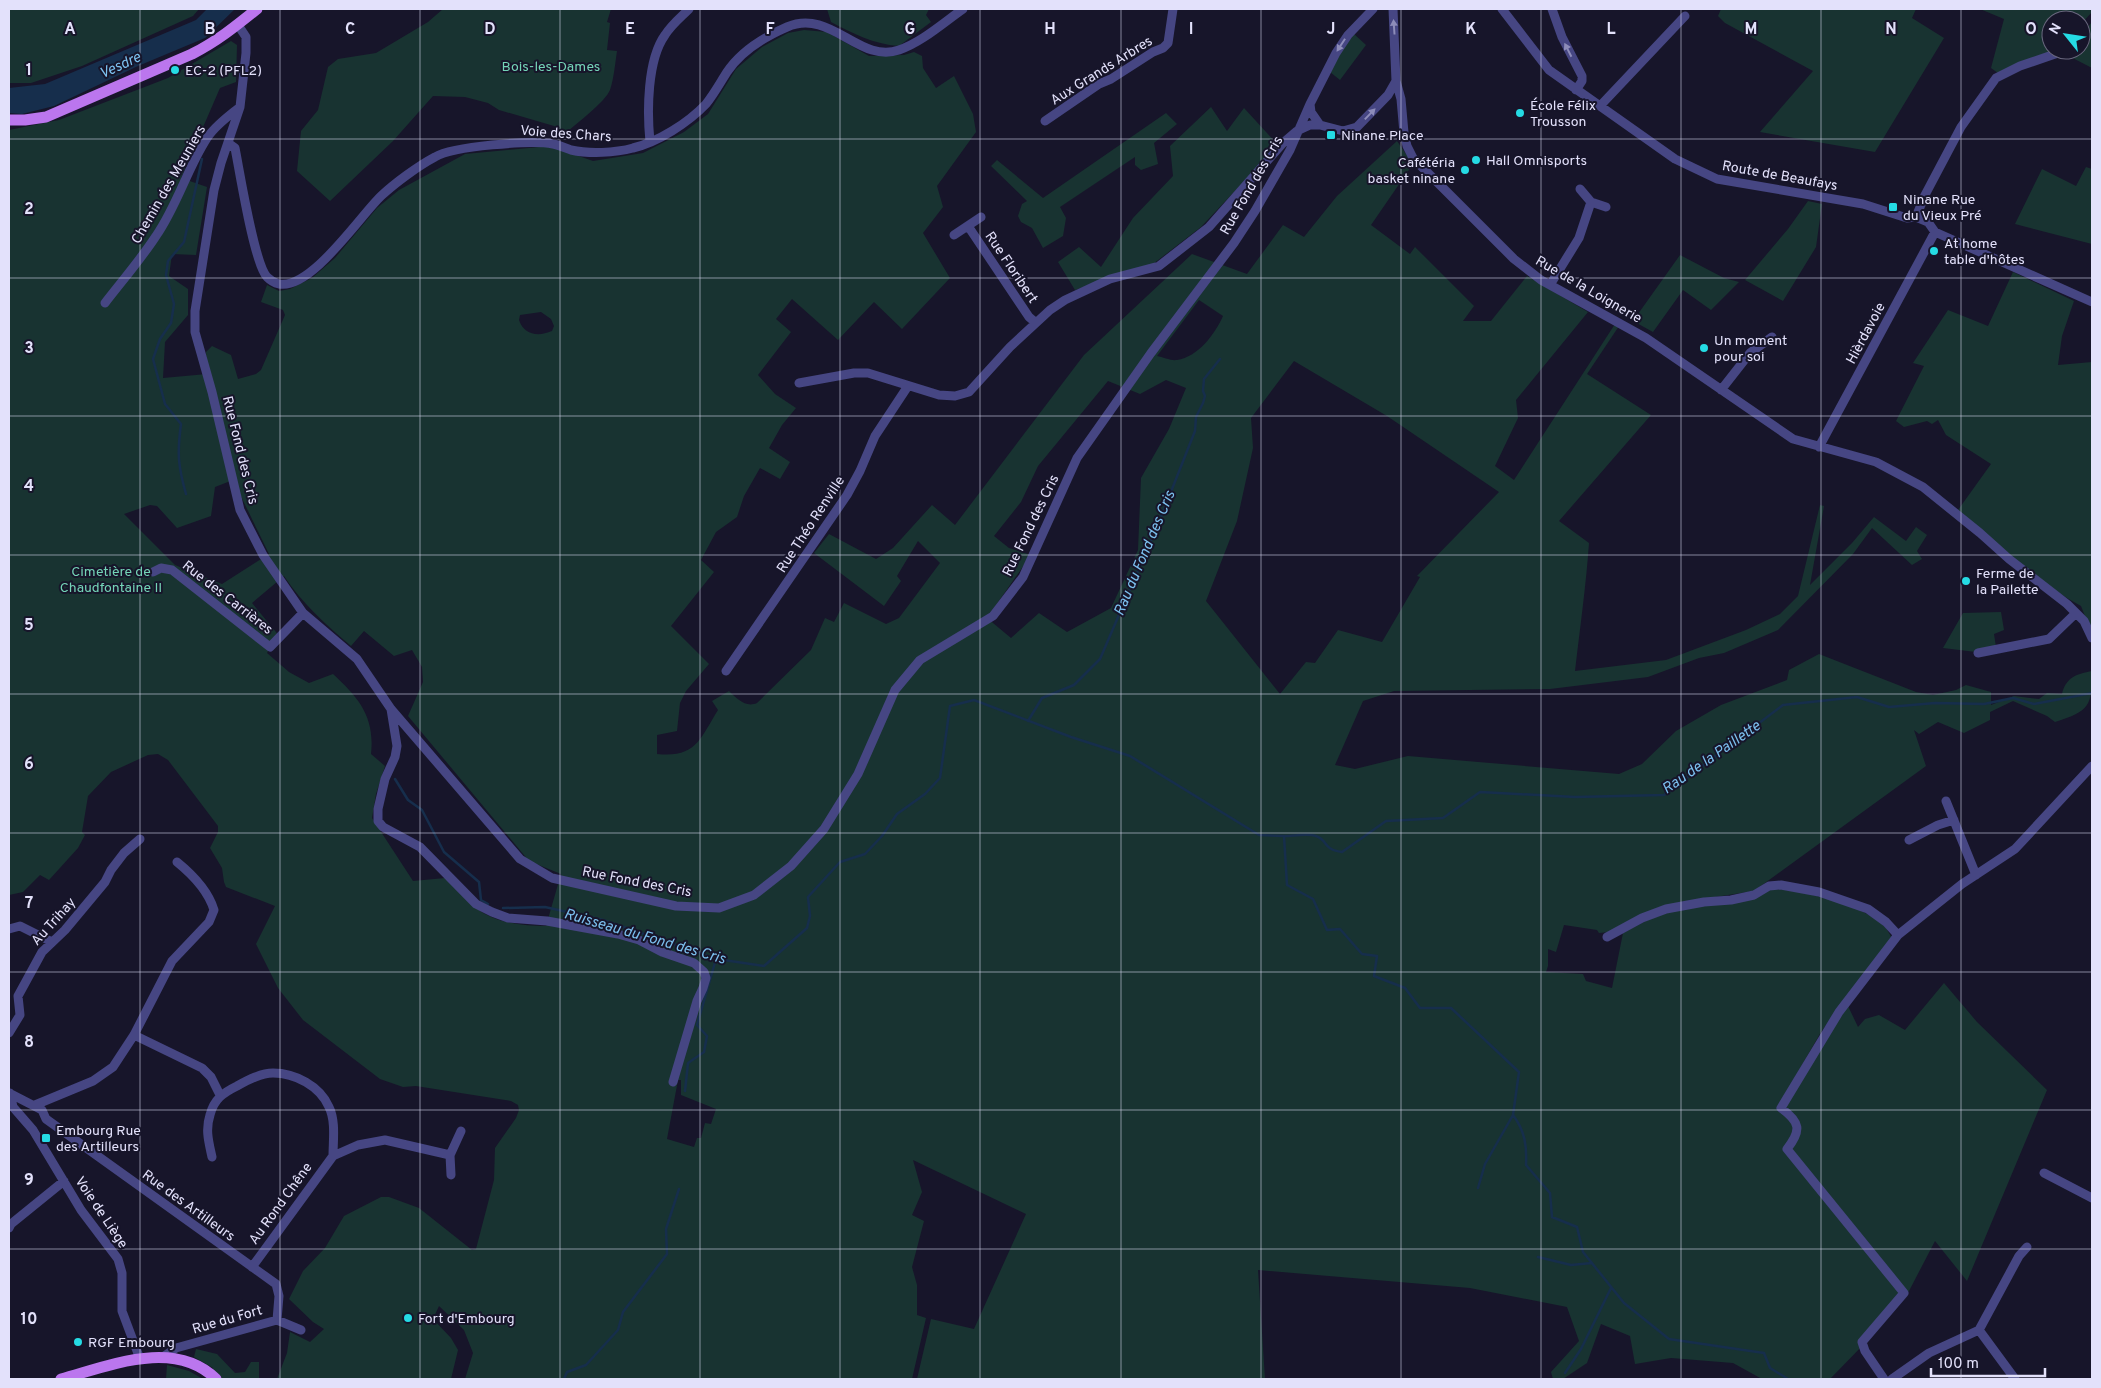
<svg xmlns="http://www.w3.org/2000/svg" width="2101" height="1388" viewBox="0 0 2101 1388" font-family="Overpass,sans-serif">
<rect width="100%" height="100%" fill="#17152a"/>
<path fill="#183331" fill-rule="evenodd" d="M 9,9 L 199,9 L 193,16 L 82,66 L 31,83 L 9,83 Z
M 443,9 L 611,9 L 607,22 L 610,23 L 607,50 L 617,51 C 615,64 614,78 610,90 C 605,102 577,123 566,133 L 554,126 L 499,110 L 488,103 L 465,97 L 433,96 L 393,141 L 330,201 L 297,171 L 301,131 L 318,110 L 328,67 L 338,59 L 376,53 L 428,22 Z
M 827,9 L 929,9 L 926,15 L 931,22 L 899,46 C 873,44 854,34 831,22 Z
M 1721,9 L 1916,9 L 1912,18 L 1944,38 L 1875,152 L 1760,132 L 1813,71 L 1725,23 L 1718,16 Z
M 1980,9 L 2092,9 L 2092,12 L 2081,24 L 2081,20 L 2051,20 L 2051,50 L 2054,50 L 1998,73 L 1991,68 L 2004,19 Z
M 2092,22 L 2092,68 L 2063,53 L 2066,50 L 2081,50 L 2081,35 Z
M 804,30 L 827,32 L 869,56 L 904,55 L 914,52 L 922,56 L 923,68 L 936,88 L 954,76 L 973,114 L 976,132 L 937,186 L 943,207 L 923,233 L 950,278 L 902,329 L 874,302 L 838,340 L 792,299 L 776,319 L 791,332 L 758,375 L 775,394 L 796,408 L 782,425 L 769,448 L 790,462 L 780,479 L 760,468 L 744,496 L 737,517 L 716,532 L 701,560 L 714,572 L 671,626 L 709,664 L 686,691 L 680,703 L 677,731 L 657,735 L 657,754 C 696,758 700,739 718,710 L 712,701 L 729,691 C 737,699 746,708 757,703 L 811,650 L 825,618 L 834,622 L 844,603 L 886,624 L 899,618 L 940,563 L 918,541 L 897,576 L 901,581 L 884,606 L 814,553 L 829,534 L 876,559 L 893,548 L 932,505 L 955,525 L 1084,355 L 1192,254 L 1247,274 L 1283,225 L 1304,237 L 1337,196 L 1397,141 L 1413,164 L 1371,225 L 1410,254 L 1415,247 L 1474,306 L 1463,321 L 1491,321 L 1527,276 L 1588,312 L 1516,400 L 1518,418 L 1495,466 L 1514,480 L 1615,324 L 1619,326 L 1587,374 L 1651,415 L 1559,521 L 1589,543 C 1586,586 1580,628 1575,671 L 1666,660 L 1746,630 L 1780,614 L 1798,596 L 1820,505 L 1824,506 L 1810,585 L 1852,543 L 1874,517 L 1906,541 L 1916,527 L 1927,535 L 1917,551 L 1922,559 L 1912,565 L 1872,528 L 1853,554 L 1778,630 L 1724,653 L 1699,658 L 1648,677 L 1550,689 L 1394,691 L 1363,701 L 1335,765 L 1355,769 L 1408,756 L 1619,774 L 1642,764 L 1676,731 L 1721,705 L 1787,680 L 1789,670 L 1819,654 L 1916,692 L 1933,695 L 1956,690 L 1966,685 L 1991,692 L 1991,705 L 2014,696 L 2039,699 L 2047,693 L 2062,694 C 2066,677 2077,674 2092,671 C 2092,706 2090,711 2055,722 L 2047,716 L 2013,701 L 1990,712 L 1990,720 L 1964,733 L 1938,722 L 1919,734 L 1914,730 L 1926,766 L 1754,891 L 1689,901 L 1609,932 L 1599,933 L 1597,930 L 1564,925 L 1556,952 L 1548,949 L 1548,966 L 1546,972 L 1583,974 L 1586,981 L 1612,988 L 1623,933 L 1663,912 L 1774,889 C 1801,890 1869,906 1886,928 C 1888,931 1890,935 1892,938 L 1821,1032 L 1779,1105 L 1848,1006 L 1858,1027 L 1865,1019 L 1879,1015 L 1905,1030 L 1944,983 L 1977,1022 L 2047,1090 L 1967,1281 L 1935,1241 L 1909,1291 L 1865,1343 L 1830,1379 L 1762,1379 L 1733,1363 L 1671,1358 L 1635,1364 L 1630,1336 L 1601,1324 L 1587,1363 L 1563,1379 L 1553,1379 L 1551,1372 L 1579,1341 L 1567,1307 L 1470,1288 L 1258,1270 L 1265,1379 L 917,1379 L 931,1319 L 974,1329 L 1026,1214 L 913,1160 L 922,1192 L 912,1215 L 924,1221 L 912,1267 L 917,1285 L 917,1315 L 926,1318 L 912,1379 L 465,1379 L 473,1353 L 464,1330 L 439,1306 L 433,1319 L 451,1338 L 458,1350 L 451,1379 L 277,1379 L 287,1353 L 290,1332 L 310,1342 L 324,1329 L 313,1322 L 289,1299 L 303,1271 L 325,1248 L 344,1216 L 381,1197 L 389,1197 L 419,1208 L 472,1250 L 476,1249 L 494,1180 L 495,1148 L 516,1118 L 519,1110 L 518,1105 L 511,1101 L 416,1086 L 403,1087 L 380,1079 L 303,1020 L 278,988 L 256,944 L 275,906 L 226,887 L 224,882 L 222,868 L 210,848 L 218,832 L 218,826 L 168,760 L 158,754 L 148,755 L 111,772 L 88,796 L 82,832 L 85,835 L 78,848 L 49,880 L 40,875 L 23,892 L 9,895 L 9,130 L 59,120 L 168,78 L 231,41 L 237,45 L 236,82 L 220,88 L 181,178 L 207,187 L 196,255 L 172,254 L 169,276 L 188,289 L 188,315 L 165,342 L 163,378 L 207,374 L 206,352 L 212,346 L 231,355 L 238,379 L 256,374 L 261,370 L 285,315 L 283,310 L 261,302 L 267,285 L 279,291 L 290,289 L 312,278 L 335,258 L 377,208 L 399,190 L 465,154 L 550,146 L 593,161 L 643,153 L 684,132 L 708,114 L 736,69 L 762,47 L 788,33 ZM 1199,300 L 1223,316 C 1215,334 1198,357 1177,360 C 1171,361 1163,357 1157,356 ZM 541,312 L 551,319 L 554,326 L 552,331 C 538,337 524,335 519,320 L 520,315 ZM 1294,361 L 1387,416 L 1499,492 L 1417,576 L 1420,577 L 1382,642 L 1338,630 L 1315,663 L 1306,662 L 1280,694 L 1206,601 L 1237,521 L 1253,448 L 1251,418 ZM 1166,380 L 1186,388 L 1169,429 L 1141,478 L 1138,550 L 1111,608 L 1067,632 L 1039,613 L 1011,638 L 987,618 L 1031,555 L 1009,548 L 994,536 L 1021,502 L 1038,466 L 1108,381 L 1140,394 ZM 233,480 L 269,554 L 222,584 L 175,565 L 124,514 L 150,505 L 157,506 L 177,528 L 211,516 L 215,487 ZM 284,576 C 302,603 326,625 351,646 L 364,631 L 394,656 L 412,650 L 422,667 L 423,682 L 408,716 L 529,861 L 561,874 L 546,926 C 523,926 495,923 476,908 C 465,899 455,888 445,878 L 413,881 L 372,818 L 376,794 L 385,766 L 371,754 C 375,717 359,698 333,674 L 309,683 L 289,672 L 267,653 L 270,647 L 280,637 L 252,603 ZM 678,1080 L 681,1080 L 681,1095 L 716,1109 L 711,1124 L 705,1123 L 701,1138 L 697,1138 L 694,1147 L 667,1139 Z
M 1354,34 L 1366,45 L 1340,80 L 1330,72 L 1341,52 Z
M 1211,107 L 1227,131 L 1244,108 L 1278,145 L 1201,227 L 1153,264 L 1075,290 L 1058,262 L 1079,247 L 1101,267 L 1133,218 L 1173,176 L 1170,146 Z
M 1166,113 L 1177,124 L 1154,143 L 1158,164 L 1141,170 L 1135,165 L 1135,157 L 1060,207 L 1066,218 L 1063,236 L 1043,248 L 1032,228 L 1021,222 L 1018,216 L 1022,204 L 1027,201 L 991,166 L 997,160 L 1043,198 Z
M 2086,167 L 2092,169 L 2092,244 L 2015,224 L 2042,169 L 2076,186 Z
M 1808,201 L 1822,204 L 1816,247 L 1783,301 L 1745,280 L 1788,229 Z
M 1680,255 L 1724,278 L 1739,282 L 1711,310 L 1683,290 L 1653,332 L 1633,321 Z
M 2013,272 L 2074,301 L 2062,336 L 2058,365 L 2092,362 L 2092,634 L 2081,606 C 2038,583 1995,542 1958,510 L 1991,464 L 1946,435 L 1938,420 L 1932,424 L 1927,421 L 1904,427 L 1896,421 L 1924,366 L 1913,363 L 1948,310 L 1988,326 Z
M 2001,612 L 2004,630 L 1994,634 L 1996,647 L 1976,652 L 1943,648 L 1963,613 Z
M 196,1349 L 217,1354 L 235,1373 L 245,1372 L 251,1362 L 259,1362 L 259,1379 L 207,1379 L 213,1368 L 194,1357 Z
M 167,1365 L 189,1371 L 203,1379 L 166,1379 Z"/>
<path fill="#162e4c" d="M 207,9 L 235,9 L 205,38 L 138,66 L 54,106 L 22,114 L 9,113 L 9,88 L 45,84 L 196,20 Z"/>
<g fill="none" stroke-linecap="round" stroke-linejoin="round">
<path stroke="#162e4c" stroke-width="2.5" d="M 186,494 C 178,466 177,453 181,424 L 165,404 L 153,359 L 160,339 L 171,323 L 174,304 L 166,275 L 168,261 L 184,242 L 202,159
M 1028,721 L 1042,698 L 1074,685 L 1100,659 L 1159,522 L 1195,431 L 1196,417 L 1203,403 L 1205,396 L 1203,391 L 1204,379 L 1220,359
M 395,779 L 408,800 L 422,810 L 444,852 L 479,882 L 481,900 L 488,904
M 1284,836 C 1293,836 1308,833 1316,836 C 1328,840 1323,850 1342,852 L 1386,821 L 1443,818 L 1480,792 L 1575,797 L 1664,795 L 1783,705 L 1857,697 L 1889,707 L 1935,703 L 1984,704 L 2013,698 L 2034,704 L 2092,693
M 503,908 L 545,907 L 603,920 L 717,959 L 764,966 L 807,928 L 810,916 L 808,897 L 840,862 L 865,854 L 882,836 L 897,814 L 925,794 L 940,778 L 950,706 L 974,700 L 1071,737 L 1130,756 L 1259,835 L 1284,836 L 1287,885 L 1313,899 L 1327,930 L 1340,929 L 1362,954 L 1377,956 L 1374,976 L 1405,988 L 1420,1008 L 1451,1008 L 1519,1072 L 1513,1115 C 1525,1131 1527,1146 1526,1165 L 1550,1193 L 1552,1217 L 1577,1227 L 1583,1252 L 1624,1303 L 1669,1339 L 1764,1353 L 1770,1368 L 1788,1379
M 685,1091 L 688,1063 L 704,1052 L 707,1036 L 697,1025 L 716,959
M 1478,1188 L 1485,1164 L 1513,1115
M 1538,1257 L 1571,1265 L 1592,1263
M 1565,1373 L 1581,1349 L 1611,1288
M 564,1379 L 567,1372 L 586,1365 L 618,1330 L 623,1312 L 667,1254 L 666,1229 L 679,1189"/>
<path stroke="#464683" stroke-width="9" d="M 1393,9 L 1396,81 L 1401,99 L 1404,133 L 1407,146 L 1413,158 L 1514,259 L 1541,280 L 1646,338 L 1793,439 L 1876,462 L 1923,487 L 1980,533 L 2009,559 L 2067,604 L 2084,621 L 2092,638
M 1502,9 L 1549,70 L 1675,159 L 1717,179 L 1863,204 L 1907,218 L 1916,217 L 1928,222 L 1935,232 L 2092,302
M 1552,9 L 1562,37 L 1582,76 L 1582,81 L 1576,90
M 238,25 L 246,37 L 246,53 L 240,107 L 221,163 L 214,190 L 195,311 L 195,332 L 212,392 L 240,510 L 263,555 L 303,613 L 357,659 L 391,709 L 520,859 L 552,878 L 676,906 L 719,908 L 754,895 L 791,866 L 824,829 L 858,774 L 895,690 L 920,660 L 993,616 L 1023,577 L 1077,458 L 1151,353 L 1234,243 L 1255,211 L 1290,150 L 1310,104 L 1336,53 L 1348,35 L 1373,9
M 1310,104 L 1311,112 L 1320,125
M 1600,106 L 1685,16
M 1045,121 L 1099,84 L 1111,79 L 1153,52 L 1163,48 L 1168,43 L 1173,9
M 650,142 C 647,112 647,60 665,35 C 671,25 681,17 689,9
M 228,143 L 235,148 C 240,173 254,263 267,277 C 270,280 275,283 279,284 C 311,290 360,216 381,196 C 395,183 418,166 435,157 C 453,146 531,140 553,144 C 559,145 565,148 571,150 C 589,154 615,153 633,148 C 658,142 688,123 706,104 C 714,94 720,83 727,72 C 741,51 764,37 787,27 C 831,8 859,64 899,50 C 922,42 943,23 963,9
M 1580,189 L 1591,202 L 1606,207
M 1916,217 L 1925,195 L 1961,127 L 1996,78 L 2020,66 L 2058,53
M 968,226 L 1029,317 L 1035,322
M 954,235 L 981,217
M 1550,285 L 1579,238 L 1591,202
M 105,303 C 122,281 141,259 156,236 C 177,206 187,169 207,138 C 215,126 228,116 240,107
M 799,383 L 854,373 L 868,373 L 939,395 L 955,396 L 969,392 L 1010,347 L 1050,310 L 1065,300 L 1110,279 L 1159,266 L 1209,227 L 1283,143 L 1297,131 L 1310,125 L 1320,125 L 1343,131 L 1357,127 L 1388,95 L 1396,81
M 1721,390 L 1750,353 L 1772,337
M 1819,447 L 1935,232
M 153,572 L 161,568 L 172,570 L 270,647 L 303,613
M 1978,653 L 2049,639 L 2076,613
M 726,671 L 847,495 L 860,471 L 875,436 L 908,386
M 391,709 L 397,746 L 395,757 L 385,779 L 378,809 L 378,821 L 383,827 L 420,847 L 476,904 L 492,912 L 508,918 L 547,921 L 618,934 L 639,940 L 662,952 L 694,963 L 704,972 L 706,978 L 703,988 L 697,1001 L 673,1082
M 1946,801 L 1976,875
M 1909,840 L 1938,825 L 1954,820
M 9,929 L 20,926 L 52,942
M 1607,937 L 1642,918 L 1666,909 L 1704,902 L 1731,900 L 1754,895 L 1769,886 L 1781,885 L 1819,892 L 1868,909 L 1886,922 L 1898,935
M 9,1033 L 20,1015 L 18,996 L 42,952 L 65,930 L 105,882 L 111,870 L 124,853 L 140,839
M 134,1035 L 202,1068 L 211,1077 L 220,1095
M 9,1093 L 42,1110 L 46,1119 L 276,1284 L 279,1296 L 277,1320
M 10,1093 L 13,1107 L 33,1130 L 81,1210 L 118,1259 L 122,1273 L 122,1311 L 140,1359
M 35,1105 L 93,1081 L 113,1067 L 134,1035 L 172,961 L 209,922 L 214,910 C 208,890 193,875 177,862
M 212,1157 C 209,1143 205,1130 210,1115 C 214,1099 223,1093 237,1086 C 248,1080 261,1073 273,1073 C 295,1073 320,1086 329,1107 C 336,1121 333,1141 333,1156
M 2044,1173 L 2092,1198
M 451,1175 L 450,1155 L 461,1131
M 9,1228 L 11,1224 L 64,1181
M 252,1267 L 333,1156 L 358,1145 L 385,1140 L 450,1155
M 1979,1330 L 2015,1379
M 163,1357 L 176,1348 L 277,1320 L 301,1330
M 1884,1379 L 1865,1351 L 1862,1342 L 1904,1293 L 1787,1149 C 1802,1130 1800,1122 1781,1108 L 1839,1012 L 1898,935 L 1962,884 L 2015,849 L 2092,766
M 1892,1379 L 1929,1353 L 1979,1330 L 2019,1256 L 2027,1247"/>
<path stroke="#bb76ee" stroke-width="11" d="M 9,120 L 25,120 L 46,117 L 192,54 C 216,42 236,26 257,9
M 61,1379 C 109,1366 174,1338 216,1379"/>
</g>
<defs><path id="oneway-solid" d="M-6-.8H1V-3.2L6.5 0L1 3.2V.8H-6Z" transform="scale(1.25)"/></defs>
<g fill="#8d8cb9">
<use href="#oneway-solid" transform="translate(1394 27) rotate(-94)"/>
<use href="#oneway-solid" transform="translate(1341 45) rotate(123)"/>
<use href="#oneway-solid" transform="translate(1568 50) rotate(-117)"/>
<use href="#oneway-solid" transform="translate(1370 114) rotate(-46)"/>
</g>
<path fill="none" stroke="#e3e1fb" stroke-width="1" stroke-opacity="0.55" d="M 140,9 L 140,1379M 280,9 L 280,1379M 420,9 L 420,1379M 560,9 L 560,1379M 700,9 L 700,1379M 840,9 L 840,1379M 980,9 L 980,1379M 1121,9 L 1121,1379M 1261,9 L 1261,1379M 1401,9 L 1401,1379M 1541,9 L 1541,1379M 1681,9 L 1681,1379M 1821,9 L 1821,1379M 1961,9 L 1961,1379M 9,139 L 2092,139M 9,278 L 2092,278M 9,416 L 2092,416M 9,555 L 2092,555M 9,694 L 2092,694M 9,833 L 2092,833M 9,972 L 2092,972M 9,1110 L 2092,1110M 9,1249 L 2092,1249"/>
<g fill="#25dbe4" stroke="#17152a" stroke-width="2">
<circle cx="175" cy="70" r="5"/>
<circle cx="1520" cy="113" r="5"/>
<rect x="1326" y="130" width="10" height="10" rx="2.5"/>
<circle cx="1476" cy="160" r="5"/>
<circle cx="1465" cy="170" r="5"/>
<rect x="1888" y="202" width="10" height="10" rx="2.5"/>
<circle cx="1934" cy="251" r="5"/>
<circle cx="1704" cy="348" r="5"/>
<circle cx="1966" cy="581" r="5"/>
<rect x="41" y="1133" width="10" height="10" rx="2.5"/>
<circle cx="408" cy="1318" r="5"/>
<circle cx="78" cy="1342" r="5"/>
</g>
<g text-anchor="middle" stroke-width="4" stroke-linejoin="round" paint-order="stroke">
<g font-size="14" fill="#74d4b7" stroke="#17152a">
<text x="551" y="71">Bois-les-Dames</text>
<text x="111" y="576">Cimetière de<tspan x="111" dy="16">Chaudfontaine II</tspan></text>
</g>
<g font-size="14" fill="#e3e1fb" stroke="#17152a" text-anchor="start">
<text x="185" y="75">EC-2 (PFL2)</text>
<text x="1530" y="110">École Félix<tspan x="1530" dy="16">Trousson</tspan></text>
<text x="1341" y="140">Ninane Place</text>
<text x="1486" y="165">Hall Omnisports</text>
<text x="1455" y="167" text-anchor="end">Cafétéria<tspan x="1455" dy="16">basket ninane</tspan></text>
<text x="1903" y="204">Ninane Rue<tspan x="1903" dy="16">du Vieux Pré</tspan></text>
<text x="1944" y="248">At home<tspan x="1944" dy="16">table d'hôtes</tspan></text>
<text x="1714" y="345">Un moment<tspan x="1714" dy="16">pour soi</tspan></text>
<text x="1976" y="578">Ferme de<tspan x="1976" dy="16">la Pailette</tspan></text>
<text x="56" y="1135">Embourg Rue<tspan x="56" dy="16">des Artilleurs</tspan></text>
<text x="418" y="1323">Fort d'Embourg</text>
<text x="88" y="1347">RGF Embourg</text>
</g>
<g font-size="14" fill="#e3e1fb" stroke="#17152a">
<text transform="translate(1101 70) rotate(-32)" y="5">Aux Grands Arbres</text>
<text transform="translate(566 133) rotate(4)" y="5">Voie des Chars</text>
<text transform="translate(1780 175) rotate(10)" y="5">Route de Beaufays</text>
<text transform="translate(168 184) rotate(-60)" y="5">Chemin des Meuniers</text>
<text transform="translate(1251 185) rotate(-60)" y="5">Rue Fond des Cris</text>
<text transform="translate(1012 267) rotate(56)" y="5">Rue Floribert</text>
<text transform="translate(1589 289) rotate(30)" y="5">Rue de la Loignerie</text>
<text transform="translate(1865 333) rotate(-62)" y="5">Hièrdavoie</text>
<text transform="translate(241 450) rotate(76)" y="5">Rue Fond des Cris</text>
<text transform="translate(810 524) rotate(-57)" y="5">Rue Théo Renville</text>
<text transform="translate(1030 525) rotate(-64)" y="5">Rue Fond des Cris</text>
<text transform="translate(228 597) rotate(38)" y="5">Rue des Carrières</text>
<text transform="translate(637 881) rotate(11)" y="5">Rue Fond des Cris</text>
<text transform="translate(53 921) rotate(-48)" y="5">Au Trihay</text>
<text transform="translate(280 1203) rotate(-54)" y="5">Au Rond Chêne</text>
<text transform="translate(189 1205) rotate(36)" y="5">Rue des Artilleurs</text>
<text transform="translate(102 1212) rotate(56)" y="5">Voie de Liège</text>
<text transform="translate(227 1319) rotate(-16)" y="5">Rue du Fort</text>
</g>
<g font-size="15" font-style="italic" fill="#7cc0ef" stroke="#17152a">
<text transform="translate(120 65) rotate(-25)" y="5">Vesdre</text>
<text transform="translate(1144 553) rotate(-67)" y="5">Rau du Fond des Cris</text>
<text transform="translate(1711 757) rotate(-35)" y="5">Rau de la Paillette</text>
<text transform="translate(645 936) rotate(16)" y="5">Ruisseau du Fond des Cris</text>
</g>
</g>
<g font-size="16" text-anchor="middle" font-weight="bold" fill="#e3e1fb" stroke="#17152a" stroke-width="4" stroke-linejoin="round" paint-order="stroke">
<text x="70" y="34">A</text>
<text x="210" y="34">B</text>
<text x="350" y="34">C</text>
<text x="490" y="34">D</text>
<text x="630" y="34">E</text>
<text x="770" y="34">F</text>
<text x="910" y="34">G</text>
<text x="1050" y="34">H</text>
<text x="1191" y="34">I</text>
<text x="1331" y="34">J</text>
<text x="1471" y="34">K</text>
<text x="1611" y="34">L</text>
<text x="1751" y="34">M</text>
<text x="1891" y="34">N</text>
<text x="2031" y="34">O</text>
<text x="29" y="75">1</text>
<text x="29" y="214">2</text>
<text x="29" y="353">3</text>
<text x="29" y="491">4</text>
<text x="29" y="630">5</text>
<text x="29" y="769">6</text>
<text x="29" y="908">7</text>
<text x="29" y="1047">8</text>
<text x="29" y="1185">9</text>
<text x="29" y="1324">10</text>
</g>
<rect width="2101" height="1388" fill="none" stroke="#e3e1fb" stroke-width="20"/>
<g transform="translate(2066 35) rotate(300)"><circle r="24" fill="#17152a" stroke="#69677e"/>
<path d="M0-4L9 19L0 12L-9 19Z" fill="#25dbe4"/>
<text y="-8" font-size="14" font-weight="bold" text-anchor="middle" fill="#e3e1fb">N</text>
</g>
<path d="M1931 1368v8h114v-8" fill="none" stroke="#e3e1fb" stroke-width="2.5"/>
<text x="1938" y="1368" font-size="15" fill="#e3e1fb" stroke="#17152a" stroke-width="4" paint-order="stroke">100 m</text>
</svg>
